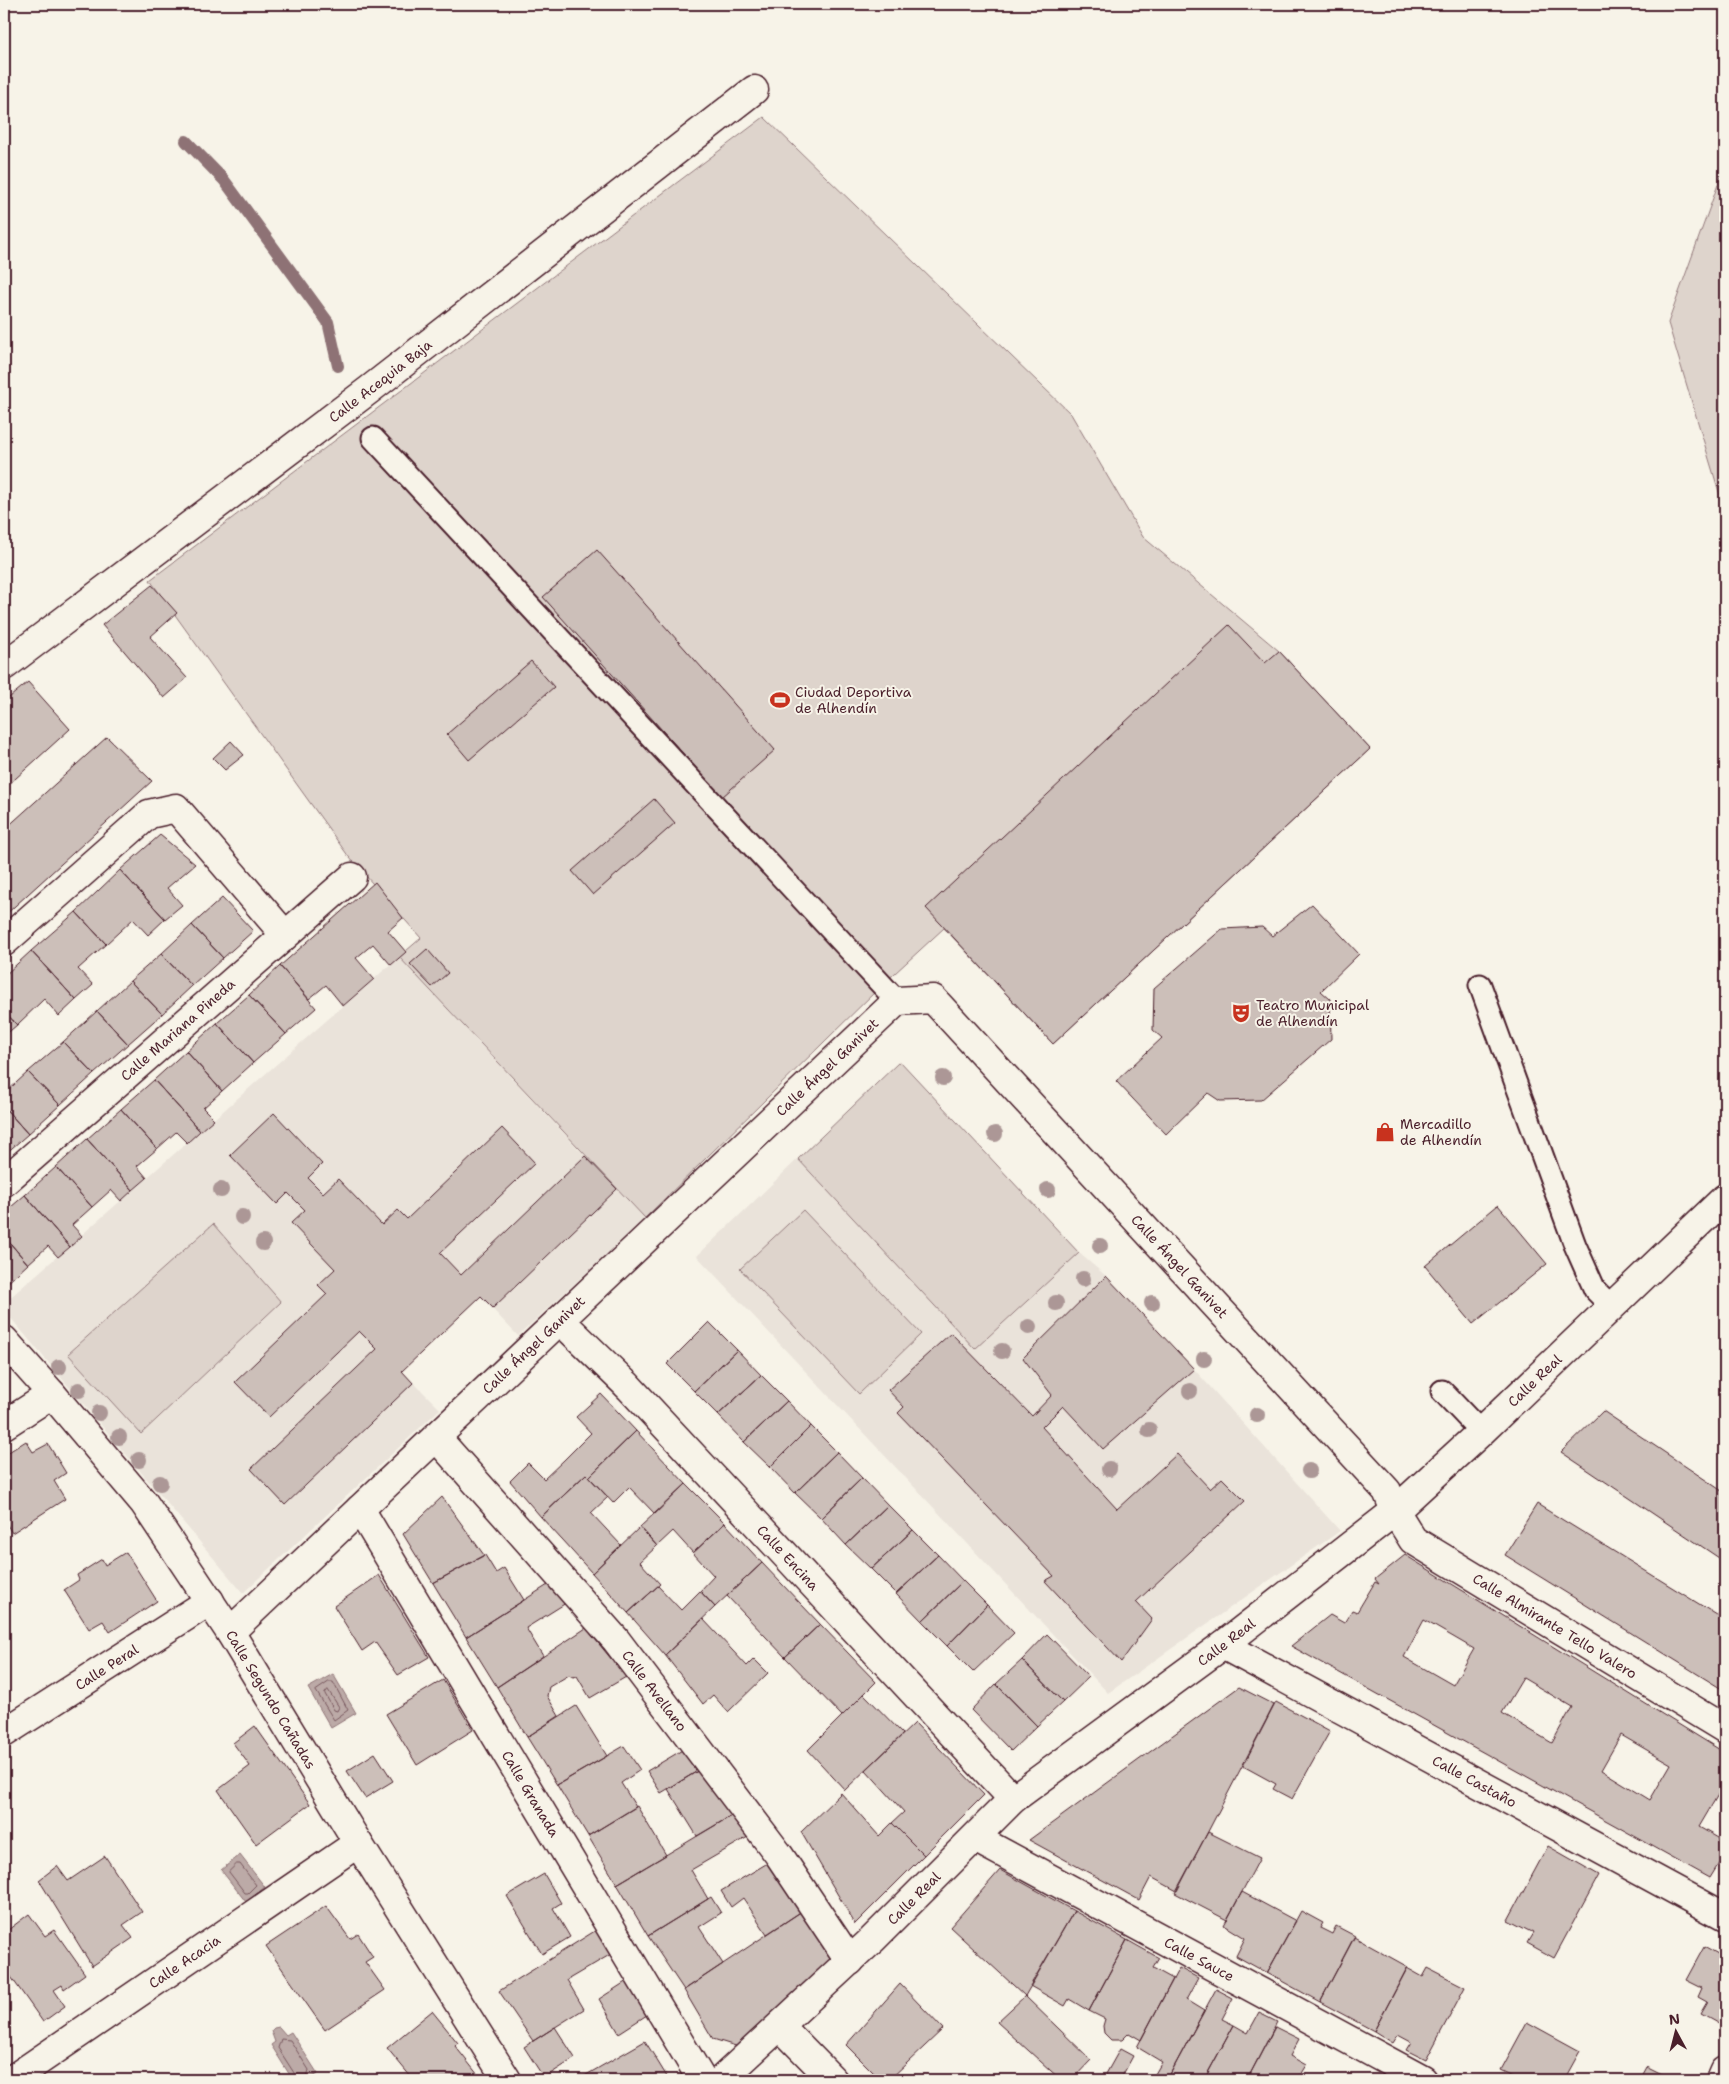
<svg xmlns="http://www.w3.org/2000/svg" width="1729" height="2084" viewBox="0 0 1729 2084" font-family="'Shantell Sans',sans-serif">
<rect width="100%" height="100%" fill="#f7f3e8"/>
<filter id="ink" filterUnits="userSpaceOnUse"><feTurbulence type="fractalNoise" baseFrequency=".02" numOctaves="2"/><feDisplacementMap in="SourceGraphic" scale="10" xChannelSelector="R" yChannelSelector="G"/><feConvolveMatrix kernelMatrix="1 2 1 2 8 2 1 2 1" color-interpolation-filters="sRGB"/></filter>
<g filter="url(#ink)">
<path fill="#eae3da" d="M 399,957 L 585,1156 L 645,1218 L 518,1336 L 481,1297 L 402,1371 L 440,1409 L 243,1593 L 4,1310 L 4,1303 Z
M 900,1061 L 1079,1253 L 1106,1276 L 1194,1369 L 1340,1531 L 1108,1693 L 697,1256 Z"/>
<path fill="#ded4cc" stroke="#947a7c" d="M 764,117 L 1071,414 L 1143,537 L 1279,651 L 1370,749 L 1053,1044 L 944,928 L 882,985 L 645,1218 L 399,957 L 421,938 L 349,857 L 150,580 Z
M 1725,165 L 1725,512 L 1668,323 Z
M 900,1061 L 1079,1253 L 975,1349 L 798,1159 Z
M 803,1210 L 921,1334 L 859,1394 L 740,1269 Z
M 213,1224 L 281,1302 L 141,1434 L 68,1354 Z"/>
<path fill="#bcaaa7" stroke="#8e7275" d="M 333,1674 L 356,1713 L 331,1728 L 308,1688 Z
M 240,1855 L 265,1887 L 246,1902 L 221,1870 Z
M 279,2027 L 286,2035 L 291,2032 L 318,2074 L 308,2080 L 293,2080 L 271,2045 L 275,2042 L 271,2031 L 274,2028 Z"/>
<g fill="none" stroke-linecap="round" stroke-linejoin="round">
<path stroke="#78575d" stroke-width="1" d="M 329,1682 L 333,1682 L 348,1710 L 334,1720 L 316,1691 Z
M 328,1690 L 339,1707 L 337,1711 L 334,1710 L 325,1694 Z
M 237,1864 L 240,1864 L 256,1885 L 248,1893 L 245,1893 L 229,1872 Z
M 297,2080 L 296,2076 L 278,2048 L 281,2039 L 290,2040 L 309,2070 L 306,2080"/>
<path stroke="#8e7275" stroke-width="12" d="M 186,141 L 224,180 L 328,322 L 338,366"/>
</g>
<path fill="#ccbfb9" stroke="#4a1f2b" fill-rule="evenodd" d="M 597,550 L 775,750 L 722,797 L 543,597 Z
M 152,585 L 177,613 L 150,637 L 187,678 L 164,698 L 102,625 Z
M 1229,625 L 1265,663 L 1279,651 L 1370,749 L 1053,1044 L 926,908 Z
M 531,661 L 554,687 L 469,760 L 447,734 Z
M 28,682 L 70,729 L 4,789 L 4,702 Z
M 107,737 L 152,781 L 4,916 L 4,830 Z
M 231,741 L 244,755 L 225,770 L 213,758 Z
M 654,799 L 675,823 L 593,895 L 572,871 Z
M 160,835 L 195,864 L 167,888 L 182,905 L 165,919 L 120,870 Z
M 120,870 L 165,919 L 148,935 L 133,919 L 106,944 L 76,912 Z
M 375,882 L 403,918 L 388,931 L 406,952 L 391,965 L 373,944 L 356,958 L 374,979 L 343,1006 L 326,985 L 309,999 L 280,966 Z
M 222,898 L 253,931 L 223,958 L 192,925 Z
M 1312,904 L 1359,954 L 1321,991 L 1330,999 L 1331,1039 L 1261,1100 L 1220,1101 L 1208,1093 L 1166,1134 L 1116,1081 L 1162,1038 L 1153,1030 L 1154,988 L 1222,929 L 1262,927 L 1272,936 Z
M 76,912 L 106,944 L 78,969 L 93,985 L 76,1000 L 31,951 Z
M 192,925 L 223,958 L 192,986 L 161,954 Z
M 427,949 L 448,973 L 432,987 L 410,964 Z
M 31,951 L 76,1000 L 59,1016 L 44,999 L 17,1025 L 4,1011 L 4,976 Z
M 161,954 L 192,986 L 162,1014 L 130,981 Z
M 280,966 L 316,1008 L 286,1034 L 249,995 Z
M 130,981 L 162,1014 L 128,1044 L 97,1011 Z
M 249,995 L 286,1034 L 253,1063 L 217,1023 Z
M 4,1011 L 17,1025 L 4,1036 Z
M 97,1011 L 128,1044 L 94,1074 L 63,1042 Z
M 217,1023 L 253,1063 L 222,1091 L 186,1051 Z
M 63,1042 L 94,1074 L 60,1105 L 28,1072 Z
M 186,1051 L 222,1091 L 203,1108 L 214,1119 L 200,1131 L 154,1080 Z
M 28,1072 L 60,1105 L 28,1134 L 4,1107 L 4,1094 Z
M 154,1080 L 200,1131 L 187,1143 L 176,1132 L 157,1149 L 121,1109 Z
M 4,1107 L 28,1134 L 4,1155 Z
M 121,1109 L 157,1149 L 137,1166 L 147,1178 L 133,1190 L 87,1139 Z
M 274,1113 L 322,1164 L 308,1178 L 323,1193 L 338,1179 L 382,1225 L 398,1210 L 407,1219 L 502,1128 L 535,1163 L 440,1253 L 461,1275 L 585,1156 L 617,1189 L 493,1308 L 481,1296 L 402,1371 L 413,1383 L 285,1505 L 251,1469 L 377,1349 L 359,1331 L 269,1417 L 235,1382 L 327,1294 L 318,1285 L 335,1269 L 291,1223 L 305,1210 L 288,1193 L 277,1204 L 230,1155 Z
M 87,1139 L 133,1190 L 121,1201 L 111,1190 L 92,1207 L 56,1167 Z
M 56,1167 L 92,1207 L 72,1225 L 82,1236 L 70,1247 L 25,1195 Z
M 25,1195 L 70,1247 L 58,1257 L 48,1246 L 28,1264 L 4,1236 L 4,1213 Z
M 1498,1205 L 1547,1264 L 1473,1324 L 1425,1266 Z
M 4,1236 L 28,1264 L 4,1286 Z
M 1106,1276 L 1194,1369 L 1103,1449 L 1063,1406 L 1042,1427 L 1117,1509 L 1177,1454 L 1210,1489 L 1222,1478 L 1245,1501 L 1136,1602 L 1152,1619 L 1121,1662 L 1045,1581 L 1054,1576 L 898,1413 L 904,1407 L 888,1390 L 951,1333 L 1032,1416 L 1052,1395 L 1023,1358 Z
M 709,1322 L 737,1350 L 694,1391 L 667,1364 Z
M 737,1350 L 761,1375 L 718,1415 L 694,1391 Z
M 761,1375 L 787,1401 L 744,1442 L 718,1415 Z
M 601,1394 L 636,1431 L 589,1477 L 586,1474 L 541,1517 L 510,1481 L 528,1463 L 544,1479 L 564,1460 L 591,1433 L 576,1417 Z
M 787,1401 L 811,1426 L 770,1467 L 744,1442 Z
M 1603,1411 L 1725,1493 L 1725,1562 L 1561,1452 Z
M 811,1426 L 837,1452 L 795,1493 L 770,1467 Z
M 636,1431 L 686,1484 L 655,1514 L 629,1487 L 613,1503 L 589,1477 Z
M 26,1441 L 33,1452 L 48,1444 L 66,1473 L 54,1481 L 65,1499 L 12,1533 L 4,1520 L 4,1466 L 6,1464 L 4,1455 Z
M 837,1452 L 862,1478 L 821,1518 L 795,1493 Z
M 586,1474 L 608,1497 L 591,1513 L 621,1545 L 592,1573 L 541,1517 Z
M 862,1478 L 888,1505 L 846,1545 L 821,1518 Z
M 686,1484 L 725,1523 L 693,1553 L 673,1531 L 657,1546 L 640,1527 Z
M 442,1497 L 484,1555 L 433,1583 L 403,1534 Z
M 1537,1504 L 1725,1620 L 1725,1691 L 1505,1555 Z
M 888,1505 L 913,1530 L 871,1569 L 846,1545 Z
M 725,1523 L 762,1563 L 715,1607 L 700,1591 L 714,1576 L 693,1553 Z
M 640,1527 L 657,1546 L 640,1562 L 660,1584 L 628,1613 L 592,1573 Z
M 913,1530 L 938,1555 L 896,1594 L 871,1569 Z
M 126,1552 L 157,1601 L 110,1632 L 103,1621 L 89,1629 L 64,1590 L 79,1580 L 77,1575 L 102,1559 L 105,1565 Z
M 485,1555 L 496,1573 L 504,1568 L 524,1600 L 466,1637 L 433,1583 Z
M 938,1555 L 963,1581 L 922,1621 L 896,1594 Z
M 1405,1555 L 1725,1753 L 1725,1796 L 1719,1793 L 1699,1827 L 1725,1842 L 1725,1862 L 1721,1860 L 1710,1878 L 1291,1646 L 1330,1615 L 1344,1623 L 1352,1610 L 1357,1612 L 1375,1582 L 1379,1584 L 1375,1579 ZM 1424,1620 L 1474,1649 L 1453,1685 L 1404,1657 ZM 1523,1678 L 1572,1707 L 1552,1743 L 1502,1713 ZM 1621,1735 L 1671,1764 L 1650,1800 L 1601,1770 Z
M 762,1563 L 820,1624 L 785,1657 L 727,1596 Z
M 379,1575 L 429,1657 L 398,1675 L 375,1642 L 362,1651 L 334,1606 Z
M 963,1581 L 987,1605 L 947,1646 L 922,1621 Z
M 551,1583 L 566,1603 L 526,1628 L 543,1656 L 497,1687 L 466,1637 Z
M 658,1586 L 681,1610 L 700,1591 L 715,1607 L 665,1655 L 628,1613 Z
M 987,1605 L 1014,1633 L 973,1672 L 947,1646 Z
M 703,1619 L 747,1666 L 754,1659 L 768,1673 L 728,1712 L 713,1695 L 703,1704 L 665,1655 Z
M 820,1624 L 876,1682 L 842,1716 L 785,1657 Z
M 586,1628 L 626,1677 L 590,1698 L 577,1676 L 573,1677 L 569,1675 L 549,1687 L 547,1696 L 559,1716 L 527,1737 L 497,1687 Z
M 1047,1634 L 1089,1677 L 1063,1702 L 1022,1660 Z
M 1022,1660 L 1063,1702 L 1037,1726 L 996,1684 Z
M 443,1680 L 473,1730 L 417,1765 L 386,1714 Z
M 996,1684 L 1037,1726 L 1011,1751 L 971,1710 Z
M 1239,1687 L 1274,1705 L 1177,1891 L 1151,1877 L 1139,1900 L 1029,1840 Z
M 864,1694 L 903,1734 L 845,1790 L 808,1750 Z
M 1276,1702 L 1330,1731 L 1292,1799 L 1273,1789 L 1276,1784 L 1243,1766 Z
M 576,1706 L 607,1756 L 557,1785 L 527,1737 Z
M 915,1723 L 984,1795 L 924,1855 L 892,1823 L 904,1812 L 866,1770 Z
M 255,1726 L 310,1804 L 256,1844 L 218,1790 L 250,1766 L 233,1743 Z
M 624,1746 L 640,1770 L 621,1783 L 636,1807 L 588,1836 L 557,1785 Z
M 684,1749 L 701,1769 L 661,1793 L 647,1771 Z
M 375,1753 L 393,1781 L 365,1798 L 347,1771 Z
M 701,1769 L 736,1813 L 697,1836 L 668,1789 Z
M 841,1793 L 879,1836 L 892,1823 L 924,1855 L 855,1924 L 801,1832 Z
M 637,1806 L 666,1855 L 617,1884 L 588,1836 Z
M 736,1813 L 753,1834 L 691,1870 L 708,1899 L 648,1936 L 617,1884 Z
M 1208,1832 L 1260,1858 L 1227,1920 L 1175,1893 Z
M 1548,1846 L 1599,1875 L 1554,1958 L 1527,1943 L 1533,1933 L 1508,1920 Z
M 105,1856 L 142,1912 L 123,1925 L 133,1938 L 92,1966 L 39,1880 L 57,1866 L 68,1881 Z
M 771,1861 L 802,1911 L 767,1934 L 743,1898 L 731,1907 L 721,1891 Z
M 1000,1870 L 1074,1911 L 1025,1996 L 950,1927 Z
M 544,1874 L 561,1903 L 553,1908 L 570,1937 L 542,1954 L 507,1896 Z
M 1242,1892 L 1296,1921 L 1267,1973 L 1236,1956 L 1245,1938 L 1224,1925 Z
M 711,1897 L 721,1913 L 699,1927 L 723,1964 L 684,1990 L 648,1936 Z
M 326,1906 L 350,1939 L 358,1934 L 373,1957 L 365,1962 L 385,1990 L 325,2030 L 266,1946 Z
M 802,1911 L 834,1958 L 739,2047 L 713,2039 L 684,1990 Z
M 1074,1911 L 1127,1940 L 1089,2011 L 1069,1999 L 1065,2006 L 1030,1986 Z
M 1301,1911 L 1323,1923 L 1320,1928 L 1332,1934 L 1336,1926 L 1355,1936 L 1320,2002 L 1267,1973 Z
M 29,1914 L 45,1936 L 54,1930 L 85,1974 L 64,1989 L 62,1985 L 54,1990 L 65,2006 L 43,2022 L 4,1967 L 4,1933 Z
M 598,1929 L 613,1953 L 567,1980 L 584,2009 L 533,2041 L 499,1991 Z
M 1354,1937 L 1408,1967 L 1374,2031 L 1320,2002 Z
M 1127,1940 L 1159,1958 L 1153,1968 L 1173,1979 L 1141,2040 L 1129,2033 L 1122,2040 L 1111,2040 L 1104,2033 L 1103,2026 L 1105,2019 L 1089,2011 Z
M 1704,1947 L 1725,1959 L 1725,2028 L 1700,2014 L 1707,2002 L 1698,1997 L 1702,1988 L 1686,1980 Z
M 1179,1968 L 1198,1978 L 1186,2000 L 1204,2011 L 1167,2080 L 1165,2080 L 1155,2074 L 1162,2062 L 1137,2047 Z
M 1407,1968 L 1423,1977 L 1428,1968 L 1465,1987 L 1426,2060 L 1406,2050 L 1411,2042 L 1398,2035 L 1393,2043 L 1374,2031 Z
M 630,1979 L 650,2013 L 619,2033 L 599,1999 Z
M 900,1984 L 943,2029 L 889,2080 L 881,2080 L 846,2045 Z
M 1216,1989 L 1233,1998 L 1222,2019 L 1234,2025 L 1204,2080 L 1167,2080 Z
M 1025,1996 L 1091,2060 L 1072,2080 L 1061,2080 L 997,2022 Z
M 432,2011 L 458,2043 L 455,2046 L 482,2080 L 407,2080 L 411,2077 L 387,2048 Z
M 1259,2013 L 1277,2022 L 1247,2080 L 1204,2080 L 1234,2025 L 1248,2033 Z
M 1527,2022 L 1580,2051 L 1564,2080 L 1522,2080 L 1501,2070 Z
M 555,2027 L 575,2058 L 544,2078 L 524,2047 Z
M 1275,2027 L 1299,2039 L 1290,2056 L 1306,2065 L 1297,2080 L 1247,2080 Z
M 645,2041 L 669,2080 L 578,2080 L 581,2078 Z
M 1120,2049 L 1133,2056 L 1120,2080 L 1112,2080 L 1106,2074 Z
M 1646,2067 L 1672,2080 L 1639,2080 Z"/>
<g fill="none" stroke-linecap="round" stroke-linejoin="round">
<defs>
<path id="service" d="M 373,438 L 897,1001
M 1480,985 L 1575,1245 L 1595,1290 L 1612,1307
M 1442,1391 L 1481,1432"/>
<path id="pedestrian" d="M 560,1320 L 627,1385"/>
<g id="minor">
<path id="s1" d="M 4,666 L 369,390 L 754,90"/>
<path d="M 4,942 L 149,814 L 176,808 L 285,935"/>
<path id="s2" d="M 4,1182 L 352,877"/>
<path id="s3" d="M 4,1340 L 52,1394 L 144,1503 L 230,1632 L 358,1843 L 507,2080"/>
<path id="s4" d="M 627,1385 L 1013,1799"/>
<path d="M 4,1425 L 52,1394"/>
<path id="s5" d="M 436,1437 L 616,1640 L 779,1855 L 850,1961"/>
<path id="s6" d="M 360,1509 L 702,2080"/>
<path id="s7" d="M 230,1632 L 897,1001 L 933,999 L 1387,1491 L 1395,1511"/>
<path id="s8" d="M 1223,1645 L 1725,1917"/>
<path id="s9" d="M 4,1733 L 210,1601"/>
<path id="s10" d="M 975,1838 L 1423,2080"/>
<path d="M 781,2027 L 833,2080"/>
<path id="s11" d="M 11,2080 L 358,1843"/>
<path d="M 1721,2080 L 1725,2071"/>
</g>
<g id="tertiary">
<path id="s12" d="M 1395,1511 L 1413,1540 L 1725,1729"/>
<path id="s13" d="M 721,2080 L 872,1940 L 1013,1799 L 1223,1645 L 1395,1511 L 1481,1432 L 1725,1198"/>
</g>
</defs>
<use href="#service" stroke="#4a1f2b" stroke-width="25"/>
<use href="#pedestrian" stroke="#4a1f2b" stroke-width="31"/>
<use href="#minor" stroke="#4a1f2b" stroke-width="31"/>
<use href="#tertiary" stroke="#4a1f2b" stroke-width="31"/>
<use href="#service" stroke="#f7f3e8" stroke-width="21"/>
<use href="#pedestrian" stroke="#f7f3e8" stroke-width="28"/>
<use href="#minor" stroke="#f7f3e8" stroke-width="28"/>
<use href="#tertiary" stroke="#f7f3e8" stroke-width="28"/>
</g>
<g fill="#ac9796">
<circle cx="943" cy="1078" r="8"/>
<circle cx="995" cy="1134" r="8"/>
<circle cx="221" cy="1190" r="8"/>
<circle cx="1048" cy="1190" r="8"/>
<circle cx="242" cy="1217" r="8"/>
<circle cx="263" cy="1243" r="8"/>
<circle cx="1100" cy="1246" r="8"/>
<circle cx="1083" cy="1279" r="8"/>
<circle cx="1056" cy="1303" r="8"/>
<circle cx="1152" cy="1303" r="8"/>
<circle cx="1029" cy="1327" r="8"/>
<circle cx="1002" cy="1351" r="8"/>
<circle cx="1204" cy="1359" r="8"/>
<circle cx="59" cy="1367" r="8"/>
<circle cx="79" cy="1390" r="8"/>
<circle cx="1190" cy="1391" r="8"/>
<circle cx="99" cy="1413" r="8"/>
<circle cx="1257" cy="1415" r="8"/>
<circle cx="1149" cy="1430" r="8"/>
<circle cx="119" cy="1437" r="8"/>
<circle cx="139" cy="1460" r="8"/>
<circle cx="1109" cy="1469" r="8"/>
<circle cx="1309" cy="1471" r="8"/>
<circle cx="160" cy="1483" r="8"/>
</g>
</g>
<defs>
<symbol id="stadium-bare" viewBox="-9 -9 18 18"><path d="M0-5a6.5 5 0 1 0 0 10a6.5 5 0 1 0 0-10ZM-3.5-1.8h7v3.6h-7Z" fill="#c8321e" stroke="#f7f3e8" stroke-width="2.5" paint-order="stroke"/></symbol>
<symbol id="theatre-bare" viewBox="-9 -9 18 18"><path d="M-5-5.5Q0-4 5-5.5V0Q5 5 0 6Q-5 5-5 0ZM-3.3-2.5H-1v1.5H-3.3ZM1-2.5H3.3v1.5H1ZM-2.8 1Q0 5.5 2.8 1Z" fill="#c8321e" stroke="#f7f3e8" stroke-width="2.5" paint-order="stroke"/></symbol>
<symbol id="shop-bare" viewBox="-9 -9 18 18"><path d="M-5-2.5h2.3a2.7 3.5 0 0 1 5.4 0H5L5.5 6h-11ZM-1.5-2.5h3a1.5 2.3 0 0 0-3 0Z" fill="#c8321e" stroke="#f7f3e8" stroke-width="2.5" paint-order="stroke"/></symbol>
</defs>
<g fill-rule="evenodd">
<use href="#stadium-bare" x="766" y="686" width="28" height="28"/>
<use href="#theatre-bare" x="1227" y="999" width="28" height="28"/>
<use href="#shop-bare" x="1371" y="1118" width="28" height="28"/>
</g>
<g text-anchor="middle" stroke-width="4" stroke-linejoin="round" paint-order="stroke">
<g font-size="14" fill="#4a1f2b" stroke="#f7f3e8">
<text dy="5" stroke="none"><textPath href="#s1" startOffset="472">Calle Acequia Baja</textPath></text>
<text dy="5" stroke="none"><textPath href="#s2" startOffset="231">Calle Mariana Pineda</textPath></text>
<text dy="5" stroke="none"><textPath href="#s7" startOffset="822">Calle Ángel Ganivet</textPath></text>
<text dy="5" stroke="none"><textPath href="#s7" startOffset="1318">Calle Ángel Ganivet</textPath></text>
<text dy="5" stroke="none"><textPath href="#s7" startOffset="418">Calle Ángel Ganivet</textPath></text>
<text dy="5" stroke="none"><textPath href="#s13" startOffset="1075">Calle Real</textPath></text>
<text dy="5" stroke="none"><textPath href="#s4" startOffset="236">Calle Encina</textPath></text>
<text dy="5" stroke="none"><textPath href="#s12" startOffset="200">Calle Almirante Tello Valero</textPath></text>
<text dy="5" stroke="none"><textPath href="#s13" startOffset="670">Calle Real</textPath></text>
<text dy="5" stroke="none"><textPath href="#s9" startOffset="122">Calle Peral</textPath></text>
<text dy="5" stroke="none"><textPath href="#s5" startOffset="335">Calle Avellano</textPath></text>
<text dy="5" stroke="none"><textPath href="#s3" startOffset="449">Calle Segundo Cañadas</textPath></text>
<text dy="5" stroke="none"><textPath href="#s8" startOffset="286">Calle Castaño</textPath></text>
<text dy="5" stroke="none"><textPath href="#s6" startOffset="332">Calle Granada</textPath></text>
<text dy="5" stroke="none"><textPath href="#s13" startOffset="265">Calle Real</textPath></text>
<text dy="5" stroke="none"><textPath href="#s10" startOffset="255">Calle Sauce</textPath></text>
<text dy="5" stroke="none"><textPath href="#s11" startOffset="210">Calle Acacia</textPath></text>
</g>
<g font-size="14" fill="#4a1f2b" stroke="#f7f3e8" text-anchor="start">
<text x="795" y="697">Ciudad Deportiva<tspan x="795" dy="16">de Alhendín</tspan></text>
<text x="1256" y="1010">Teatro Municipal<tspan x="1256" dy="16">de Alhendín</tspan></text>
<text x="1400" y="1129">Mercadillo<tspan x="1400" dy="16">de Alhendín</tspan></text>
</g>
</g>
<rect width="1729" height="2084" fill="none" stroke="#f7f3e8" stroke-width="20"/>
<rect x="10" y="10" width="1709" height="2064" fill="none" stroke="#4a1f2b" stroke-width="2" filter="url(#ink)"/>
<g transform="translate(1676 2032) rotate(353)" stroke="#f7f3e8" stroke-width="4" paint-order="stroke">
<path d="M0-4L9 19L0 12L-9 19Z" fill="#4a1f2b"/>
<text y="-8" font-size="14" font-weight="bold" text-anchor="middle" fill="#4a1f2b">N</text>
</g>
</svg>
